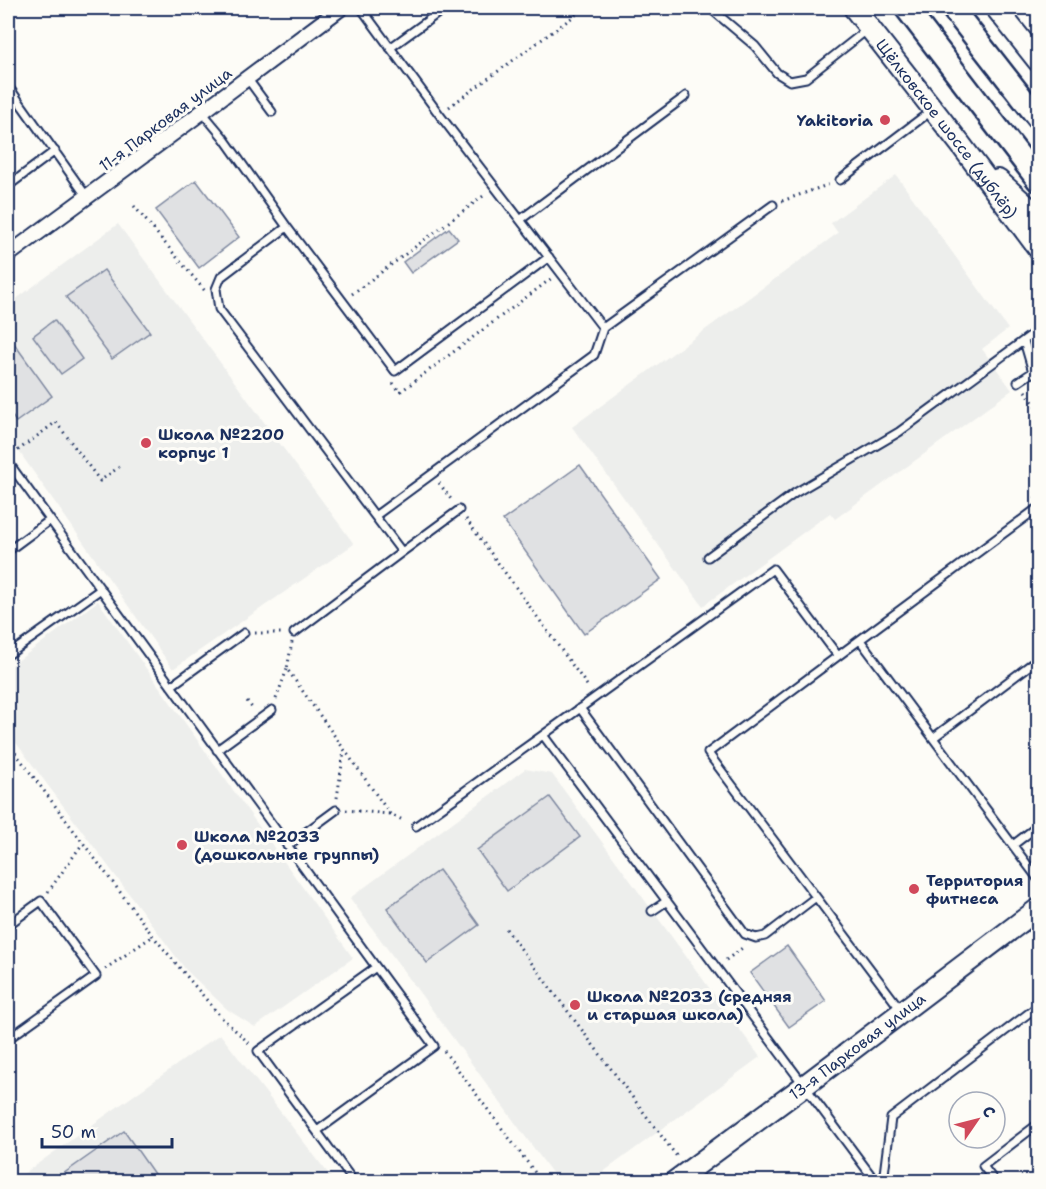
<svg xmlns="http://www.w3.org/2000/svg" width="1046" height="1189" viewBox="0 0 1046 1189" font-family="'Shantell Sans',sans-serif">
<rect width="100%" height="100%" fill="#fdfcf7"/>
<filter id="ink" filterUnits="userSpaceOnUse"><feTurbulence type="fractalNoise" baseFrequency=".0167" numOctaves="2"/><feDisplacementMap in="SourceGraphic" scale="12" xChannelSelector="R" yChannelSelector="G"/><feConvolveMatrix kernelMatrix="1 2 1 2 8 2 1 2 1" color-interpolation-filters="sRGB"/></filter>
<g filter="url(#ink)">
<path fill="#edeeec" d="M 896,175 L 1008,329 L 982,349 L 1012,390 L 835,519 L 830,513 L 703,606 L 572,427 L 838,233 L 831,223 Z
M 118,224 L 354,544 L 173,669 L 8,436 L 8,305 Z
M 98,601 L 353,958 L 255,1027 L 228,1010 L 186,970 L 8,732 L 8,668 Z
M 525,769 L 552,774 L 760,1057 L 591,1181 L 558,1181 L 350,898 Z
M 220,1034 L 334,1181 L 12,1182 Z"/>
<path fill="#e0e1e3" stroke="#7e88a0" stroke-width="1.5" d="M 196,180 L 239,237 L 199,268 L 156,210 Z
M 449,228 L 458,239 L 411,273 L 403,262 Z
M 104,270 L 150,332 L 112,359 L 66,297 Z
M 54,320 L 82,359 L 61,374 L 33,336 Z
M 13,342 L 52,396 L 16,422 L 8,410 L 8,346 Z
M 580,465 L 661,579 L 584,634 L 503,520 Z
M 550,797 L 580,837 L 507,891 L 477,850 Z
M 439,870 L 479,925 L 427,963 L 387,908 Z
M 787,946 L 826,1001 L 789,1027 L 750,973 Z
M 124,1131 L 159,1181 L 53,1181 Z"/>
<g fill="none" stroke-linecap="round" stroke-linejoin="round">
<defs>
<path id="lane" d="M 361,8 L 439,114 L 603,328 L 773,205
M 710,8 L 755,46 L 777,73 L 790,81 L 806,78 L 868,29
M 390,48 L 445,8
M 247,78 L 272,112
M 8,86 L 87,197
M 202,112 L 223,137 L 287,227 L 395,371 L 549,257
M 840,180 L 931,111
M 8,186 L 55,151
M 520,220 L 686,96
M 287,227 L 221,277 L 216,289 L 219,309 L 402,552 L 294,633
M 1018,382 L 1033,372 L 1024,341
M 8,462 L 376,967 L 258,1051 L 354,1182
M 375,516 L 594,355 L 603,328
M 8,551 L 50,520
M 402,552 L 459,510
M 708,557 L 795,493 L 899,432 L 1038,330
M 860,640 L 1038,879
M 8,655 L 101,589
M 838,656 L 708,753 L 901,1010
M 171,686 L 244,633
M 580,708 L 745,934 L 756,938 L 765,936 L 816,897
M 543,735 L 773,569 L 838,656 L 1035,510
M 933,738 L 1038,659
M 217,750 L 272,710
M 416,826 L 543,735 L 876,1182
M 1013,845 L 1038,826
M 287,846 L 336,810
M 652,911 L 667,901
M 8,925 L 41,901 L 96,976 L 8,1039
M 317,1131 L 434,1046 L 376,967
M 883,1182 L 891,1118 L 1038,1006
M 995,1182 L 983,1166 L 1038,1124"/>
<path id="street" d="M 8,255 L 202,112 L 341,8"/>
<g id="secondary">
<path id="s1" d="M 854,8 L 961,145 L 1038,248"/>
<path d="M 996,8 L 1038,61"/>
<path d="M 998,180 L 1038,216"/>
<path id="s2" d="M 674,1182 L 804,1086 L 1038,909"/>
</g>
<path id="primary" d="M 906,8 L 1038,180
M 952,8 L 1038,118"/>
</defs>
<use href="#lane" stroke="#1b2f5e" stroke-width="11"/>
<use href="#street" stroke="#1b2f5e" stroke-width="18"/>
<use href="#secondary" stroke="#1b2f5e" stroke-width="24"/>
<use href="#primary" stroke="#1b2f5e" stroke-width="26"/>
<path stroke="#1b2f5e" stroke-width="3" stroke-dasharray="1.5 4.5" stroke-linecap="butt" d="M 449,107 L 585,8
M 782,201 L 830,184
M 134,206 L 205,291
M 352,294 L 486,194
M 393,383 L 400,392 L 552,278
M 1025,391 L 1038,409
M 13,454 L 56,422 L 100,481 L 119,467
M 439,483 L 453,502
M 1036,499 L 1037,484 L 1038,483
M 466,519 L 589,688
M 255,633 L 284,633
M 292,642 L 287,669 L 390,814 L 405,821
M 276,699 L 287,669
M 247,701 L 253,709
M 8,743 L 153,936 L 220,1016 L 250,1044
M 337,798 L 344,751
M 346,810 L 390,814
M 48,892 L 83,843
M 506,929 L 678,1158
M 726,960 L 745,946
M 105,969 L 153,936
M 444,1051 L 542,1182"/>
<use href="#lane" stroke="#fdfcf7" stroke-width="7"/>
<use href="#street" stroke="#fdfcf7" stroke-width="14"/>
<use href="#secondary" stroke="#fdfcf7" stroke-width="20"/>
<use href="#primary" stroke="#fdfcf7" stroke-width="21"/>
</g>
</g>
<g fill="#d1495b" stroke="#fdfcf7" stroke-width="2">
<circle cx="885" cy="120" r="6"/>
<circle cx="146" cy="443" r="6"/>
<circle cx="182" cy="845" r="6"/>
<circle cx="914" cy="889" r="6"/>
<circle cx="575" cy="1005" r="6"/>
</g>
<g text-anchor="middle" stroke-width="6" stroke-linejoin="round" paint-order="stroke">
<g font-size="16" fill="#1b2f5e" stroke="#fdfcf7">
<text transform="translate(165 119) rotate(-37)" y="6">11-я Парковая улица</text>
<text dy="6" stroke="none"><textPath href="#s1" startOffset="152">Щёлковское шоссе (дублёр)</textPath></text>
<text dy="6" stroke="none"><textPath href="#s2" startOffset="228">13-я Парковая улица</textPath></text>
</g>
<g font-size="16" font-weight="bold" fill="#1b2f5e" stroke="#fdfcf7" text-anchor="start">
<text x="873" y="126" text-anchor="end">Yakitoria</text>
<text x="158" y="440">Школа №2200<tspan x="158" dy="18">корпус 1</tspan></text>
<text x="194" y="842">Школа №2033<tspan x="194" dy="18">(дошкольные группы)</tspan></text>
<text x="926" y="886">Территория<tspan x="926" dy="18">фитнеса</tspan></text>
<text x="587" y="1002">Школа №2033 (средняя<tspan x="587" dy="18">и старшая школа)</tspan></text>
</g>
</g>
<rect width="1046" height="1189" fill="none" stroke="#fdfcf7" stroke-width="30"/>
<rect x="15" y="15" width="1016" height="1159" fill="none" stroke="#1b2f5e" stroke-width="2" filter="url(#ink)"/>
<g transform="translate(977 1120) rotate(55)"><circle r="28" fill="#fdfcf7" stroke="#a3aaba" stroke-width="1.5"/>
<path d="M0-4.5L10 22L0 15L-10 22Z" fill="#d1495b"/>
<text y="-9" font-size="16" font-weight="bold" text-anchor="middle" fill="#1b2f5e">С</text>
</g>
<path d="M42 1138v9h130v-9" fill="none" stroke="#1b2f5e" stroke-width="3"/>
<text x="51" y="1138" font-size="18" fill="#1b2f5e" stroke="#fdfcf7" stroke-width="4.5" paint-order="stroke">50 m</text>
</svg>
